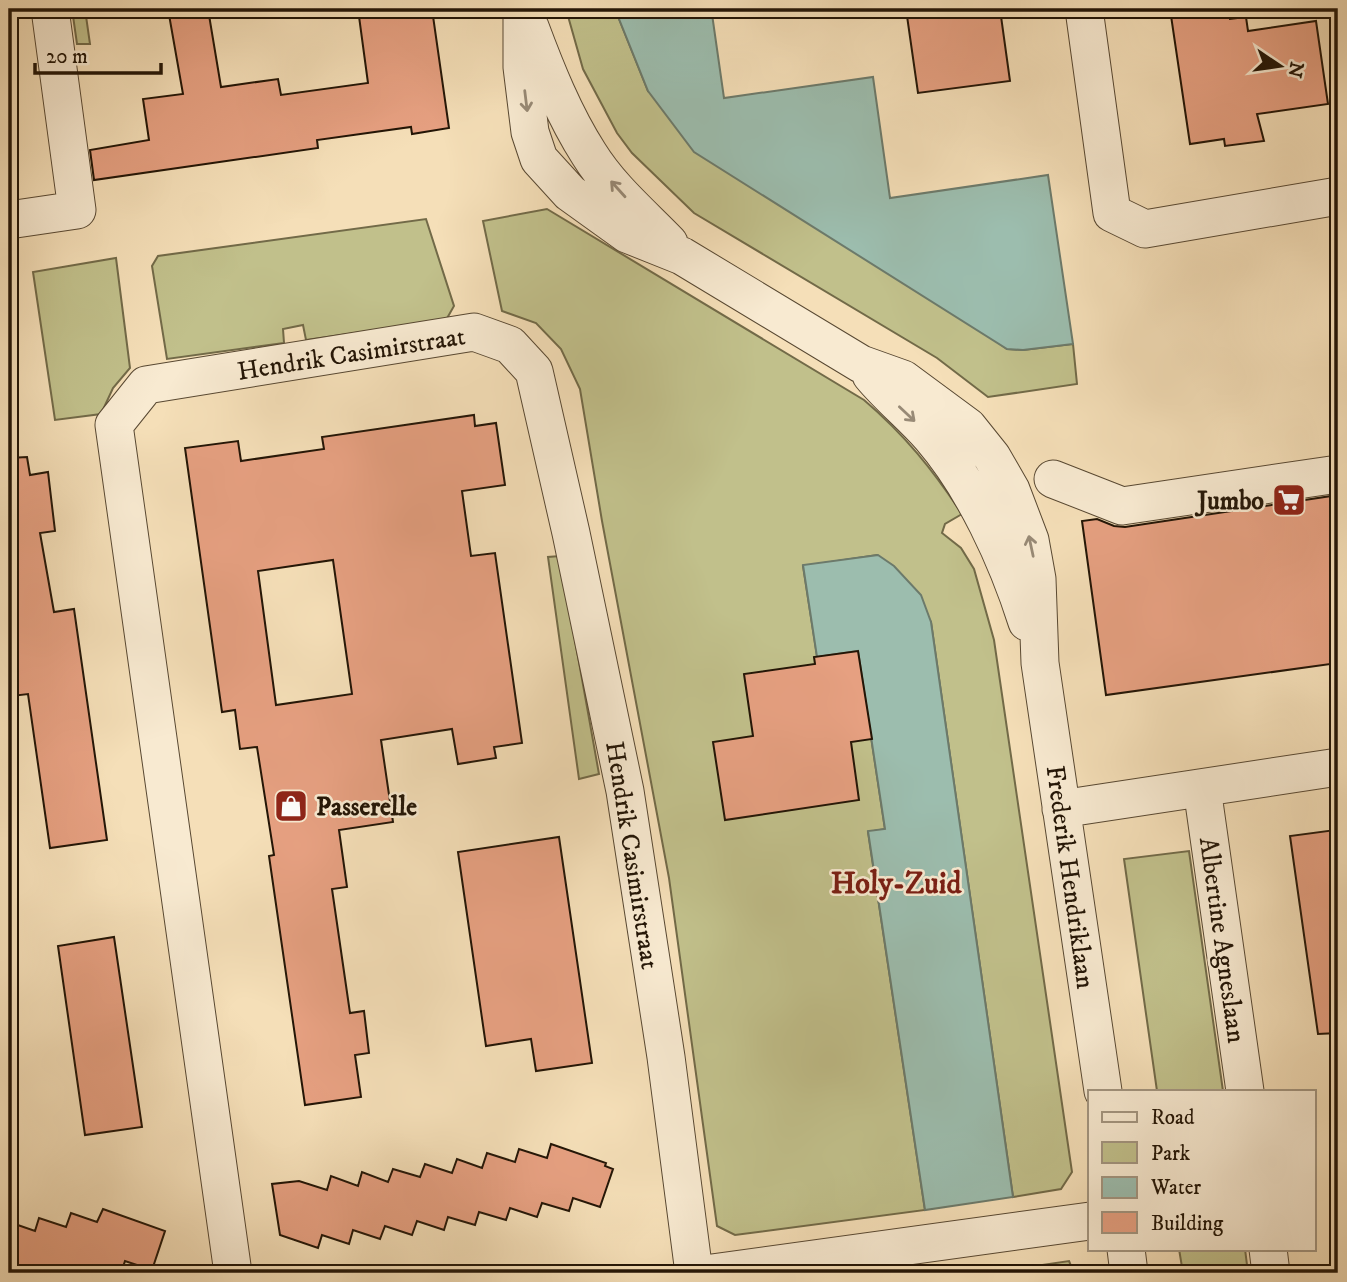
<svg xmlns="http://www.w3.org/2000/svg" width="1347" height="1282" viewBox="0 0 1347 1282" font-family="'IM FELL DW Pica',serif">
<rect width="100%" height="100%" fill="#f5dfb8"/>
<filter id="stains"><feTurbulence type="fractalNoise" baseFrequency=".00286" numOctaves="4"/><feColorMatrix values="0 0 0 0 .2 0 0 0 0 .09 0 0 0 0 .02 0 0 0 .5 -.17"/></filter>
<radialGradient id="worn" r=".72"><stop offset=".6" stop-color="#630" stop-opacity="0"/><stop offset="1" stop-color="#630" stop-opacity=".3"/></radialGradient>
<path fill="#c1c08b" stroke="#726a48" stroke-width="2" d="M 72,9 L 85,9 L 90,44 L 77,44 Z
M 566,9 L 615,9 L 648,91 L 1007,349 L 1023,350 L 1073,344 L 1077,384 L 988,397 L 937,358 L 694,213 L 632,153 L 617,133 L 583,69 Z
M 547,209 L 864,400 C 905,435 933,470 962,514 L 945,524 L 942,533 L 961,548 L 974,569 L 994,640 L 1072,1172 L 1061,1189 L 1013,1197 L 931,622 C 915,596 903,573 877,555 L 803,566 L 817,656 L 858,651 L 885,829 L 868,832 L 925,1210 L 735,1235 L 717,1226 L 669,878 L 602,521 L 580,389 L 561,349 L 536,323 L 502,311 L 483,221 Z
M 426,219 L 454,306 L 446,320 L 306,340 L 303,325 L 283,329 L 284,343 L 167,359 L 152,266 L 158,256 Z
M 116,258 L 130,368 L 113,388 L 101,414 L 55,420 L 33,272 Z
M 560,556 L 599,774 L 579,779 L 548,557 Z
M 1189,851 L 1223,1091 L 1157,1091 L 1124,859 Z
M 1179,1249 L 1245,1249 L 1248,1273 L 1183,1273 Z
M 1069,1261 L 1074,1273 L 1021,1273 L 1021,1268 Z"/>
<path fill="#9cbdae" stroke="#6c7a6b" stroke-width="2" d="M 615,9 L 709,9 L 709,14 L 712,14 L 724,98 L 873,77 L 890,198 L 1048,175 L 1073,344 L 1023,350 L 1007,349 L 694,152 L 648,91 Z
M 878,555 L 894,566 L 921,595 L 931,622 L 1013,1197 L 925,1210 L 868,831 L 885,829 L 858,651 L 817,657 L 803,565 Z"/>
<path fill="#e6a081" stroke="#231506" stroke-width="2" fill-rule="evenodd" d="M 168,9 L 208,9 L 221,87 L 278,79 L 281,95 L 368,83 L 358,9 L 432,9 L 449,128 L 412,134 L 411,127 L 317,140 L 318,148 L 94,180 L 90,150 L 149,140 L 143,99 L 183,94 Z
M 906,9 L 1000,9 L 1010,81 L 918,93 Z
M 1170,9 L 1229,9 L 1230,19 L 1246,17 L 1248,31 L 1316,21 L 1328,104 L 1257,114 L 1264,141 L 1225,146 L 1224,139 L 1190,144 Z
M 474,415 L 475,426 L 496,423 L 505,485 L 462,491 L 471,556 L 495,553 L 522,743 L 494,747 L 496,758 L 458,764 L 452,729 L 381,740 L 393,822 L 339,830 L 347,887 L 332,889 L 350,1013 L 364,1011 L 369,1053 L 355,1055 L 361,1097 L 305,1105 L 269,856 L 274,855 L 257,747 L 240,749 L 235,710 L 222,712 L 185,448 L 238,441 L 241,461 L 324,449 L 322,437 ZM 333,560 L 352,694 L 276,705 L 258,571 Z
M 27,457 L 30,475 L 48,472 L 55,531 L 40,533 L 54,612 L 74,609 L 107,840 L 50,848 L 28,694 L 12,696 L 9,672 L 9,458 Z
M 1338,495 L 1338,663 L 1106,695 L 1082,521 L 1097,519 L 1114,526 L 1125,527 Z
M 858,651 L 872,739 L 851,742 L 859,800 L 725,820 L 713,742 L 753,736 L 744,674 L 815,664 L 814,657 Z
M 1335,830 L 1338,852 L 1338,1033 L 1318,1034 L 1290,836 Z
M 559,837 L 592,1063 L 536,1071 L 531,1039 L 486,1046 L 458,852 Z
M 114,937 L 142,1127 L 85,1135 L 58,946 Z
M 551,1144 L 606,1163 L 605,1166 L 613,1169 L 600,1207 L 573,1198 L 569,1211 L 542,1203 L 537,1217 L 510,1208 L 506,1220 L 479,1212 L 475,1225 L 448,1217 L 444,1230 L 417,1221 L 412,1235 L 385,1226 L 380,1239 L 353,1230 L 349,1244 L 322,1235 L 318,1248 L 280,1235 L 272,1184 L 299,1181 L 327,1190 L 331,1176 L 358,1186 L 362,1172 L 388,1182 L 393,1169 L 420,1177 L 425,1164 L 452,1173 L 457,1159 L 482,1168 L 487,1153 L 515,1162 L 519,1149 L 547,1158 Z
M 103,1209 L 165,1231 L 152,1270 L 125,1261 L 121,1273 L 9,1273 L 9,1222 L 35,1231 L 39,1218 L 66,1227 L 71,1213 L 97,1222 Z"/>
<g fill="none" stroke-linecap="round" stroke-linejoin="round">
<defs>
<path id="street" d="M 522,9 L 522,67 L 530,132 L 539,159 L 570,193 L 627,234 L 682,256 L 861,364 L 903,379 L 968,427 L 992,457 L 1011,490 L 1030,540 L 1037,579 L 1040,663 L 1103,1091
M 1084,9 L 1112,213 L 1145,229 L 1338,196
M 530,27 C 546,70 564,115 589,154 C 610,188 642,215 669,243
M 9,220 L 77,210 L 50,9
M 871,375 C 889,397 912,415 931,437 C 974,487 1007,559 1027,622
M 1053,479 L 1122,506 L 1338,474
M 1202,788 L 1245,1091
M 1061,809 L 1338,767
M 1126,1249 L 1129,1273
M 1268,1249 L 1271,1273
M 233,1273 L 114,425 L 146,385 L 474,332 L 510,345 L 534,371 L 571,533 L 625,791 L 666,1057 L 694,1273
M 712,1273 L 1090,1221"/>
</defs>
<use href="#street" stroke="#584832" stroke-width="39"/>
<use href="#street" stroke="#f8ead1" stroke-width="37"/>
</g>
<defs><path id="oneway-shaft" d="M-6 0H5M1.5-3L5.5 0L1.5 3" fill="none" stroke-width="1.6" stroke-linecap="round" stroke-linejoin="round" transform="scale(1.75)"/></defs>
<g stroke="#988a76">
<use href="#oneway-shaft" transform="translate(526 101) rotate(83)"/>
<use href="#oneway-shaft" transform="translate(618 189) rotate(-132)"/>
<use href="#oneway-shaft" transform="translate(907 414) rotate(43)"/>
<use href="#oneway-shaft" transform="translate(1031 546) rotate(-102)"/>
</g>
<defs>
<symbol id="supermarket-square" viewBox="-11 -11 22 22"><rect x="-9" y="-9" width="18" height="18" rx="4" fill="#8f2418" stroke="#f8ead1"/><path d="M-6-5.5h2.5l.6 2H6L4.5 2H-2.5L-4.4-4H-6ZM-1.5 3.2a1.3 1.3 0 1 0 .1 0ZM3 3.2a1.3 1.3 0 1 0 .1 0Z" fill="#fff"/></symbol>
<symbol id="shop-square" viewBox="-11 -11 22 22"><rect x="-9" y="-9" width="18" height="18" rx="4" fill="#8f2418" stroke="#f8ead1"/><path d="M-5-2.5h2.3a2.7 3.5 0 0 1 5.4 0H5L5.5 6h-11ZM-1.5-2.5h3a1.5 2.3 0 0 0-3 0Z" fill="#fff"/></symbol>
</defs>
<g fill-rule="evenodd">
<use href="#supermarket-square" x="1270" y="481" width="38" height="38"/>
<use href="#shop-square" x="272" y="787" width="38" height="38"/>
</g>
<g text-anchor="middle" stroke-width="5" stroke-linejoin="round" paint-order="stroke">
<g font-size="26" fill="#231506" stroke="#f8ead1">
<text transform="translate(351 353) rotate(-9)" y="9">Hendrik Casimirstraat</text>
<text transform="translate(633 855) rotate(81)" y="9">Hendrik Casimirstraat</text>
<text transform="translate(1071 877) rotate(82)" y="9">Frederik Hendriklaan</text>
<text transform="translate(1223 940) rotate(82)" y="9">Albertine Agneslaan</text>
</g>
<g font-size="26" font-weight="bold" fill="#231506" stroke="#f8ead1" text-anchor="end">
<text x="1264" y="509">Jumbo</text>
<text x="316" y="815" text-anchor="start">Passerelle</text>
</g>
<g font-size="30" font-weight="bold" fill="#7a1f14" stroke="#f8ead1">
<text x="896" y="893">Holy-Zuid</text>
</g>
</g>
<rect width="1347" height="1282" fill="none" stroke="#f5dfb8" stroke-width="35"/>
<rect x="10" y="10" width="1326" height="1261" fill="none" stroke="#231506" stroke-width="3.5"/>
<rect x="18" y="18" width="1312" height="1247" fill="none" stroke="#231506" stroke-width="2"/>
<rect x="1088" y="1090" width="228" height="161" fill="#f8ead1" stroke="#a39580" stroke-width="2"/>
<rect x="1102" y="1112" width="35" height="10" fill="#f8ead1" stroke="#a39580" stroke-width="2"/>
<text x="1151" y="1124" font-size="21" fill="#231506">Road</text>
<rect x="1102" y="1142" width="35" height="21" fill="#c1c08b" stroke="#a39580" stroke-width="2"/>
<text x="1151" y="1160" font-size="21" fill="#231506">Park</text>
<rect x="1102" y="1177" width="35" height="21" fill="#9cbdae" stroke="#a39580" stroke-width="2"/>
<text x="1151" y="1194" font-size="21" fill="#231506">Water</text>
<rect x="1102" y="1212" width="35" height="21" fill="#e6a081" stroke="#a39580" stroke-width="2"/>
<text x="1151" y="1230" font-size="21" fill="#231506">Building</text>
<g transform="translate(1280 66) rotate(103)" stroke="#f8ead1" stroke-width="5" paint-order="stroke">
<path d="M0-5L12 26L0 18L-12 26Z" fill="#231506"/>
<text y="-10" font-size="19" font-weight="bold" text-anchor="middle" fill="#231506">N</text>
</g>
<path d="M35 63v10h126v-10" fill="none" stroke="#231506" stroke-width="3.5"/>
<text x="46" y="63" font-size="21" fill="#231506" stroke="#f8ead1" stroke-width="5" paint-order="stroke">20 m</text>
<rect width="100%" height="100%" filter="url(#stains)"/>
<rect width="100%" height="100%" fill="url(#worn)"/>
</svg>
